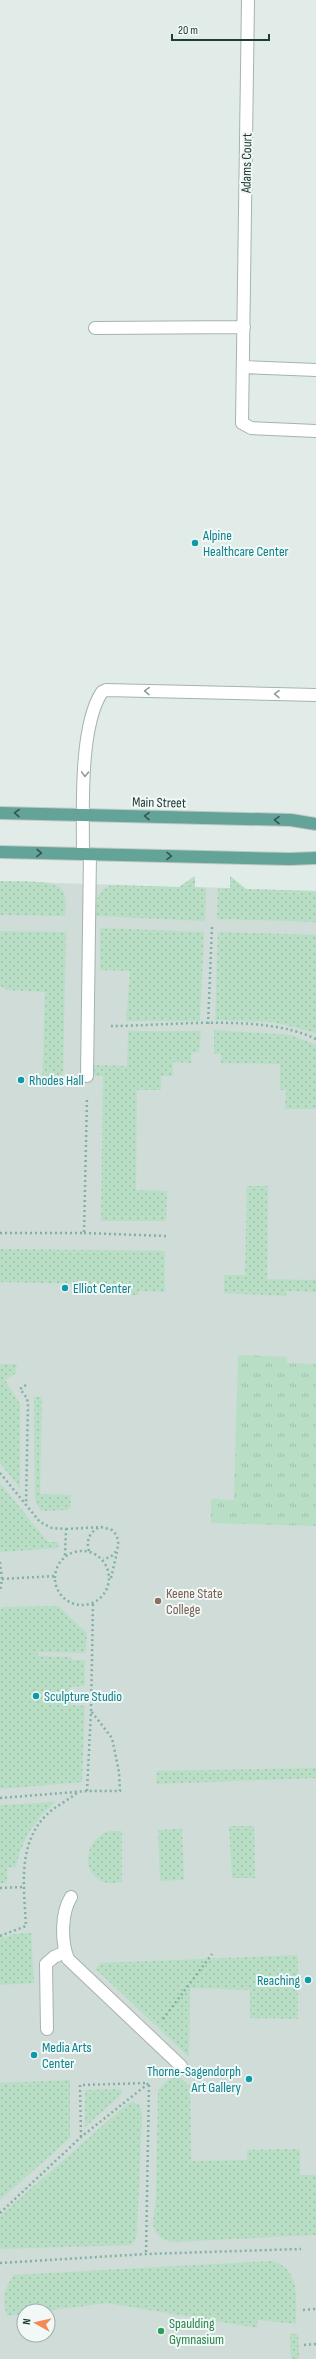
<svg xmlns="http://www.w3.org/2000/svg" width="316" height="2359" viewBox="0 0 316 2359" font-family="'Sofia Sans Condensed',sans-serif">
<defs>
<pattern id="grass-dots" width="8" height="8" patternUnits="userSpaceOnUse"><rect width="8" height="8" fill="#b9dec6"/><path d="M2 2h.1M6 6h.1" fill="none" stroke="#9fbfab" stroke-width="1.8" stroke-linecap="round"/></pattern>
<pattern id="park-tufts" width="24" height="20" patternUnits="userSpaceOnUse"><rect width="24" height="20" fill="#b9dec6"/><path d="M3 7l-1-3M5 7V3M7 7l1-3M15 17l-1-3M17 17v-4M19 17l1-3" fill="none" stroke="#9fbfab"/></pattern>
</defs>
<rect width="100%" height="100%" fill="#e1ece8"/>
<path fill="#cfdcd7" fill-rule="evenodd" d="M 195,876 L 195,887 L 230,888 L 230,876 L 246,889 L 316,891 L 316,2359 L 0,2359 L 0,881 L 179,887 ZM 24,2311 L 48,2311 L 48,2335 L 24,2335 Z"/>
<path fill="url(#grass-dots)" d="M 195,876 L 195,887 L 206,888 L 205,921 L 95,916 C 96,901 97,890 112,885 L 179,887 Z
M 230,876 L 246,889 L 316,891 L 316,922 L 217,919 L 218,888 L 230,888 Z
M 0,881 C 15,882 54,878 63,891 C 67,897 65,909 65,916 L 0,915 Z
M 100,928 L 204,932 L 200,1021 L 126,1021 L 130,971 L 100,970 Z
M 0,931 L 66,932 L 63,1075 L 56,1075 L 55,1087 L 42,1087 L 45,992 L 7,990 L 0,986 Z
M 218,932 L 316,935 L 316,1033 L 273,1022 L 215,1020 Z
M 214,1030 L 291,1035 L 316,1045 L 316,1109 L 285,1109 L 286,1090 L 280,1090 L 280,1064 L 221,1063 L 221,1054 L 214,1054 Z
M 128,1031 L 201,1031 L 199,1052 L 191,1053 L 191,1063 L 173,1062 L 173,1076 L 161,1076 L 161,1090 L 137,1090 L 136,1190 L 167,1191 L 166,1221 L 101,1221 L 103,1076 L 94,1076 L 94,1065 L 127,1066 Z
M 247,1186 L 268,1186 L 267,1279 L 316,1280 L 316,1292 L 286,1291 L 286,1296 L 224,1293 L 224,1275 L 245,1275 Z
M 0,1249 L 165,1251 L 165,1292 L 139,1291 L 138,1295 L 130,1295 L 130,1285 L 0,1282 Z
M 0,1364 L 17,1364 L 16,1373 L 5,1380 L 20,1404 L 20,1488 L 0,1463 Z
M 34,1397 L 42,1397 L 40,1494 L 71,1495 L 70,1508 L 67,1510 L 41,1511 L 35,1501 Z
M 0,1483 L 48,1542 L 58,1542 L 58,1548 L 0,1552 Z
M 58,1606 L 87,1633 L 85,1653 L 38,1652 L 38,1656 L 71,1657 L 72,1660 L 85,1660 L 85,1686 L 70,1687 L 71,1705 L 85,1706 L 82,1782 L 0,1789 L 0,1612 L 2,1607 Z
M 316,1768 L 316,1778 L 156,1784 L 157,1771 Z
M 56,1802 C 34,1819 22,1840 16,1867 L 7,1868 L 7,1883 L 0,1883 L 0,1805 Z
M 229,1826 L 254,1826 L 255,1878 L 232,1878 Z
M 182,1829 L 184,1880 L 160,1881 L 158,1830 Z
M 110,1831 L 122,1831 L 122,1882 C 116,1883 110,1884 104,1882 C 80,1874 84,1838 110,1831 Z
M 31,1933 L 34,1983 L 0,1985 L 0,1939 L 14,1934 Z
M 298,1955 L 298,2019 L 250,2018 L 250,1990 L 190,1988 L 189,2057 L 96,1969 L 100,1963 Z
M 175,2073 L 190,2086 L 191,2161 L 247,2160 L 247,2150 L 300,2149 L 300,2175 L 316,2175 L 316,2235 L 172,2242 L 163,2239 L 156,2233 L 153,2225 L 156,2195 L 158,2090 Z
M 70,2080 L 70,2138 L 0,2200 L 0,2083 Z
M 118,2089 L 121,2089 L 122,2094 L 85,2127 L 85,2090 Z
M 132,2102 L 140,2105 L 142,2114 L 137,2233 L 135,2241 L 131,2245 L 0,2249 L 0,2216 L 127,2104 Z
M 272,2261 C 301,2269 296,2300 296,2324 L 258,2320 L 257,2328 L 107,2303 L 45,2311 L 24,2311 L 24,2314 L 7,2316 C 2,2299 4,2289 14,2275 Z
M 290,2333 L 298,2335 L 299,2359 L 291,2359 Z"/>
<path fill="url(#park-tufts)" d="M 238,1355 L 287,1357 L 287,1363 L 316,1364 L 316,1526 L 211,1523 L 211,1499 L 234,1500 Z"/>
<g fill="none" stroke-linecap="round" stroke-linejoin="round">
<defs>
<path id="minor" d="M 248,0 L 242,423 L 251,428 L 316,431
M 95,328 L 244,327
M 243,367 L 316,370
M 83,854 C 83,812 79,726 102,692 L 106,690 L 316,695
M 87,1076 L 90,854
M 71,1897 C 61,1913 61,1941 68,1959 L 181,2066
M 47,2029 L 46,1964 L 54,1957 L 65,1952"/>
<path id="major" d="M 0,813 L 291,820 L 316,824
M 0,852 L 290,859 L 316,858"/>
</defs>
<use href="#minor" stroke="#a4b4b0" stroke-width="14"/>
<use href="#major" stroke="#c1c9c7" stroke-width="14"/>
<path stroke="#81b0a5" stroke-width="2.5" stroke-dasharray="2 3" stroke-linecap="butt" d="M 208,1024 L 212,927
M 111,1026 C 170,1026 263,1013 316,1039
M 0,1233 L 84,1233 L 87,1097
M 84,1233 L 166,1236
M 26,1385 L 20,1389 L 27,1398 L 28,1405 L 26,1504
M 0,1473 L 40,1522 L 52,1528 L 66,1529 L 65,1556
M 66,1529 L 101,1527 L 112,1530 C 123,1540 119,1557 103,1559
M55 1578a27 27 0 1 1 54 0a27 27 0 1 1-54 0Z
M 89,1551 C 86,1541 89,1533 98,1528
M 0,1562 L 2,1579 L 0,1592
M 111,1578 L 117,1552
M 2,1579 L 55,1576
M 87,1791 L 91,1711 L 93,1603
M 0,1798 L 87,1791 L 120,1791 L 119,1772 L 112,1738 L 91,1711
M 0,1888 L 23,1887
M 0,1936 L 26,1926 C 24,1886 16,1839 52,1810 C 60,1804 70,1799 78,1792
M 163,2019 L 212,1954
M 81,2137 L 80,2085 L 147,2083
M 0,2213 L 81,2137 L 149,2083 L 146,2254
M 0,2263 L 146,2254 L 301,2249
M 303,2310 L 316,2309
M 304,2345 L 316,2344"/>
<use href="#minor" stroke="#fff" stroke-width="12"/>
<use href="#major" stroke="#64a398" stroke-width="12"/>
</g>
<defs><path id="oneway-chevron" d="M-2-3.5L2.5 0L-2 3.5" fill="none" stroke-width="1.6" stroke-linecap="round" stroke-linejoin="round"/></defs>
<g stroke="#909e9c">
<use href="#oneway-chevron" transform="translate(147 691) rotate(-179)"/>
<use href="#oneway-chevron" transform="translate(277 694) rotate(-179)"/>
<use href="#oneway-chevron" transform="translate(85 774) rotate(92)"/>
</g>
<g stroke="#325650">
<use href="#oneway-chevron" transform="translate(17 813) rotate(-179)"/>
<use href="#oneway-chevron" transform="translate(147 816) rotate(-179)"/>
<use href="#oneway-chevron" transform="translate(277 820) rotate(-179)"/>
<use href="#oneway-chevron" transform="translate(39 853) rotate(2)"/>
<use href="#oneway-chevron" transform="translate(169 856) rotate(1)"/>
</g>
<g fill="#0f9aa8" stroke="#f2f8f6" stroke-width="1.5">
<circle cx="195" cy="543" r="4"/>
<circle cx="21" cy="1080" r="4"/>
<circle cx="65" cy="1288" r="4"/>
<circle cx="36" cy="1696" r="4"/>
<circle cx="308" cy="1980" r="4"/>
<circle cx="34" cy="2055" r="4"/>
<circle cx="249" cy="2079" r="4"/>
</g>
<circle fill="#8d6e63" stroke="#f2f8f6" stroke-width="1.5" cx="158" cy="1601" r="4"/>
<circle fill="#2e9e5b" stroke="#f2f8f6" stroke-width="1.5" cx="161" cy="2331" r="4"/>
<g text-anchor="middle" stroke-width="4" stroke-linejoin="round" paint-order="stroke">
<g font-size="14" fill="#213d38" stroke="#f2f8f6">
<text transform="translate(246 163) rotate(-89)" y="5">Adams Court</text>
<text transform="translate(159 802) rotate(1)" y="5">Main Street</text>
</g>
<g font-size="14" fill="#0d838f" stroke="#f2f8f6" text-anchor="start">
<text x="203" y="540">Alpine<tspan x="203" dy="16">Healthcare Center</tspan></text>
<text x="29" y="1085">Rhodes Hall</text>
<text x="73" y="1293">Elliot Center</text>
<text x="44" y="1701">Sculpture Studio</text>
<text x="300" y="1985" text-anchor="end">Reaching</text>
<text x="42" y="2052">Media Arts<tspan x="42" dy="16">Center</tspan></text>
<text x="241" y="2076" text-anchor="end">Thorne-Sagendorph<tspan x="241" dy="16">Art Gallery</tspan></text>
</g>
<g font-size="14" fill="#785e54" stroke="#f2f8f6" text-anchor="start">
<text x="166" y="1598">Keene State<tspan x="166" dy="16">College</tspan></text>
</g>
<g font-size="14" fill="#27864d" stroke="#f2f8f6" text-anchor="start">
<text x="169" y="2328">Spaulding<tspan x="169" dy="16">Gymnasium</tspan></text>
</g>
</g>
<g transform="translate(36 2323) rotate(278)"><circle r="19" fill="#f2f8f6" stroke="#9eadaa"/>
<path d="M0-3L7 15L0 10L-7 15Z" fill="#f58a56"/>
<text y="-6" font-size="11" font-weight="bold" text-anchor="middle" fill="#213d38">N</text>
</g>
<path d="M172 34v6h97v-6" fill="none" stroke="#213d38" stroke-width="2"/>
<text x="178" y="34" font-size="12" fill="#213d38" stroke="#f2f8f6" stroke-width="3" paint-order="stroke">20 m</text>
</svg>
